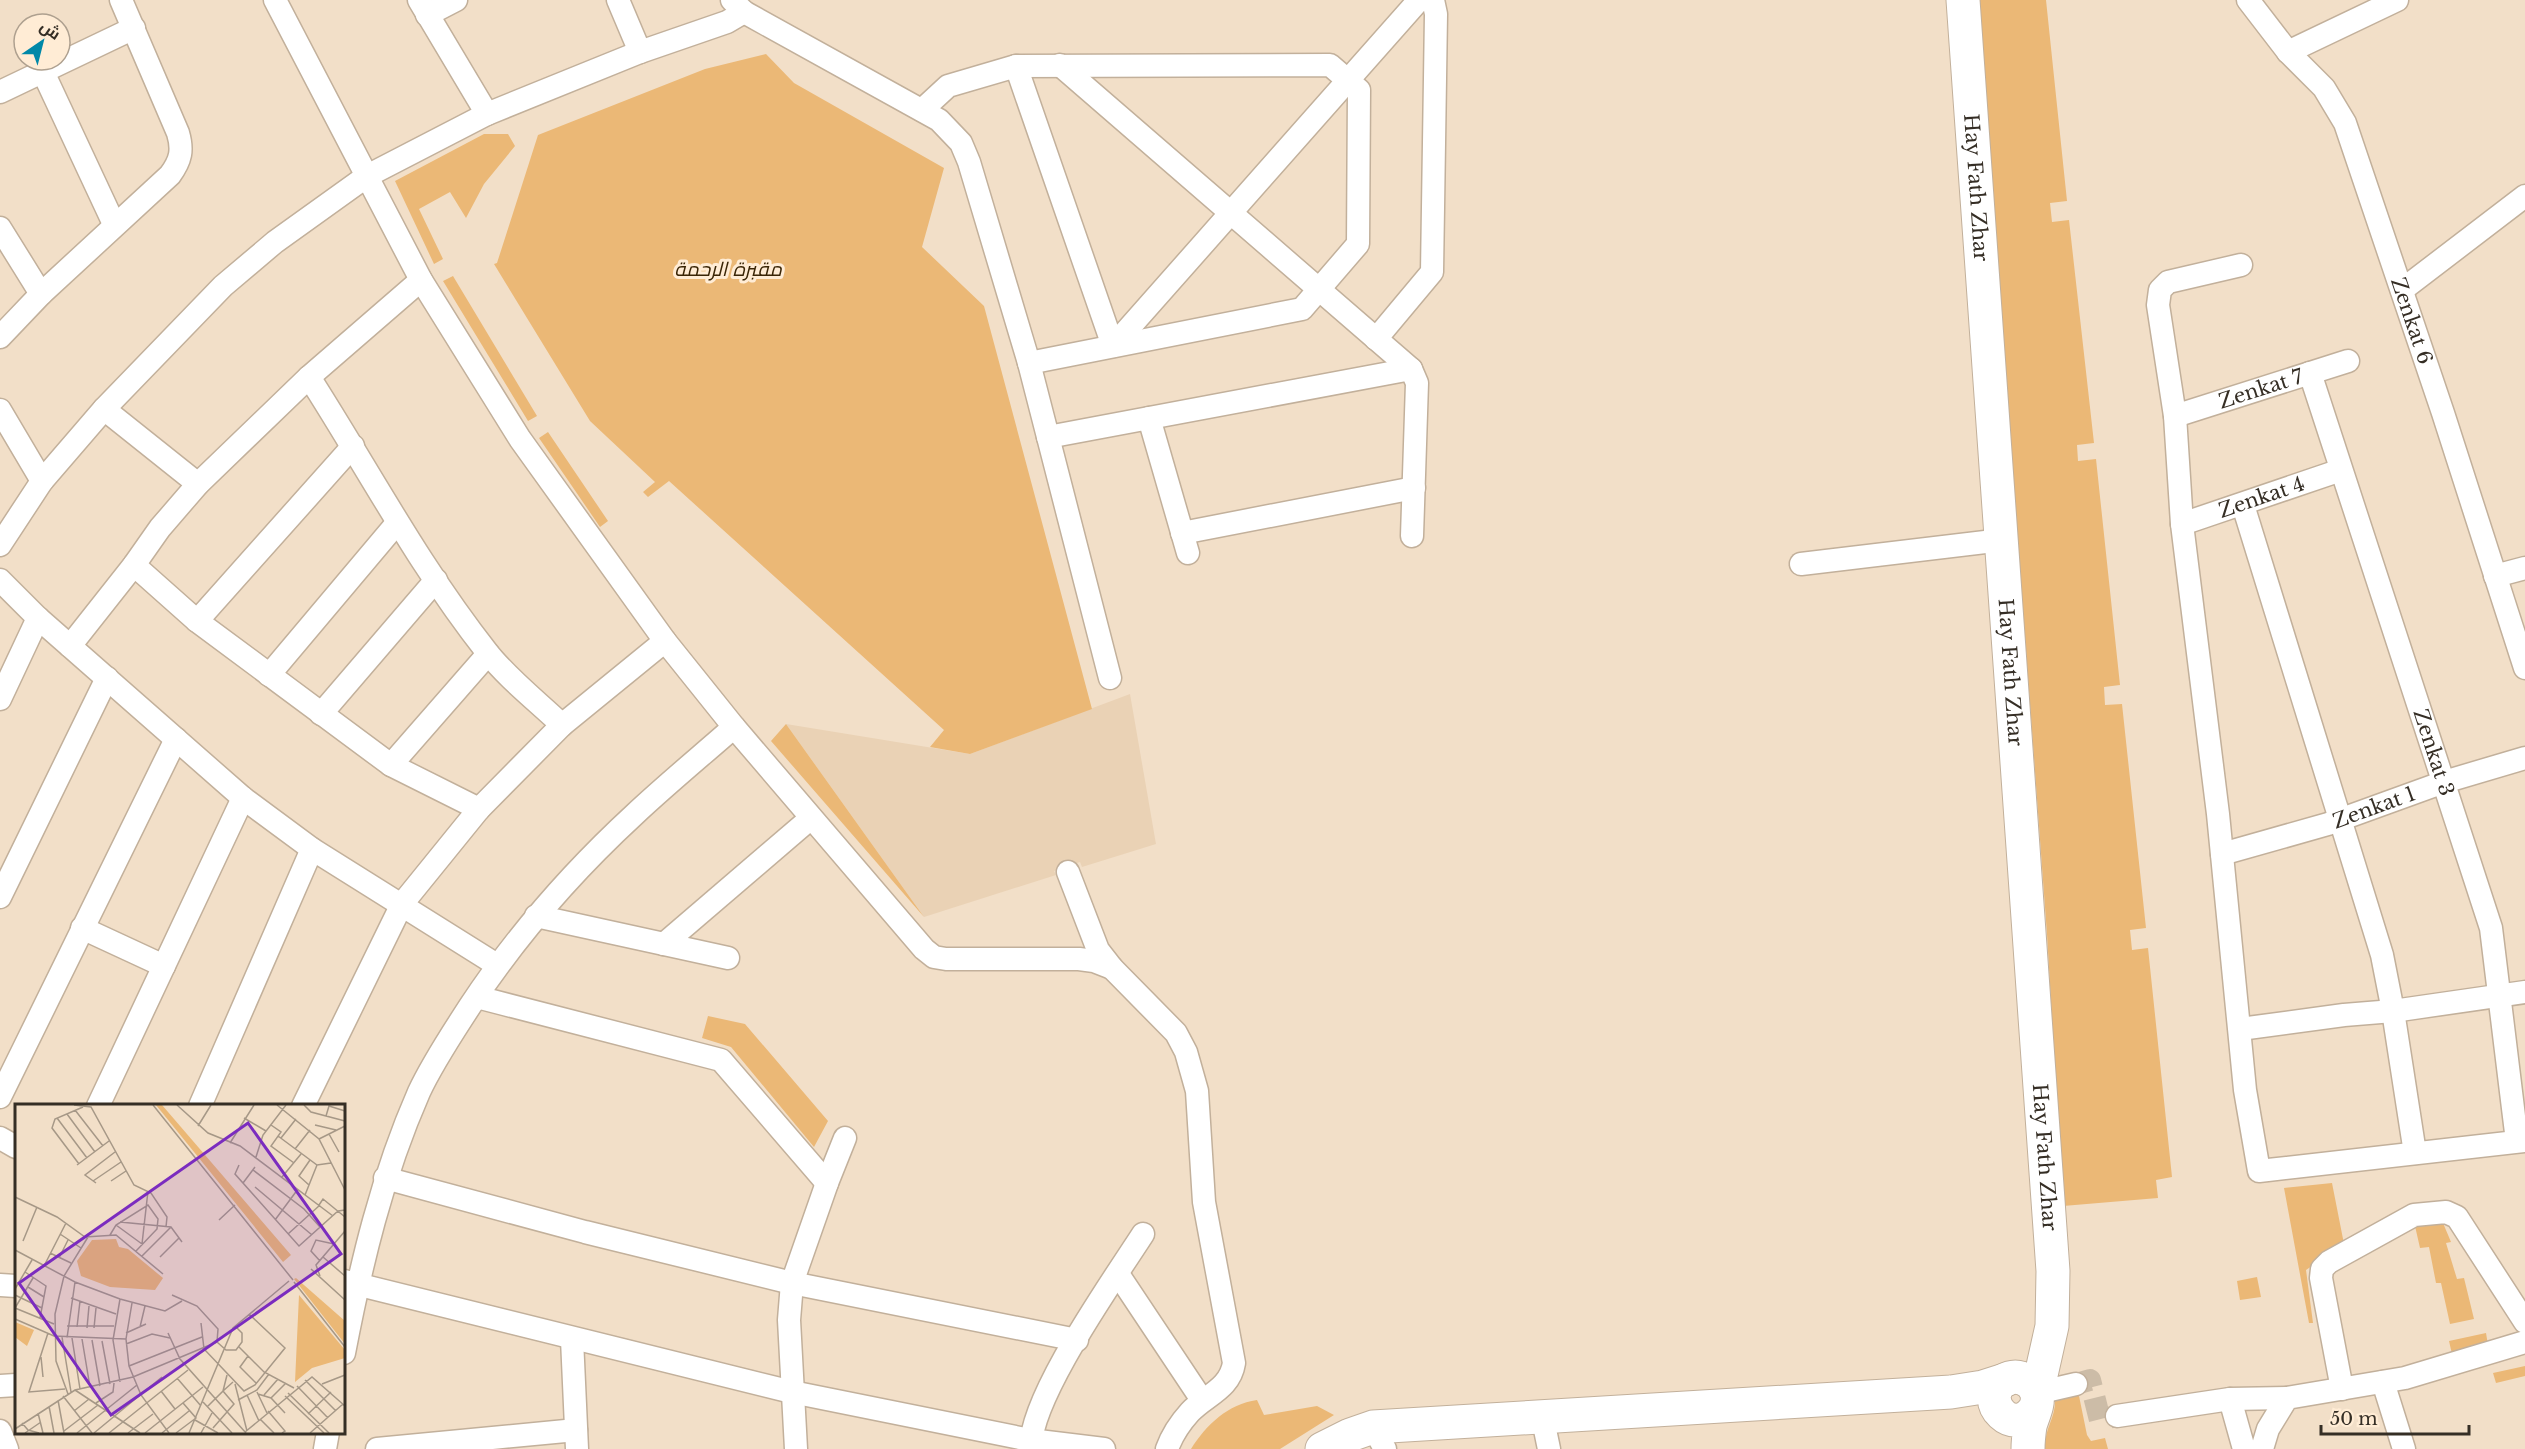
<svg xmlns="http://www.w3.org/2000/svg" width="2525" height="1449" viewBox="0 0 2525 1449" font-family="'Libre Baskerville',Cairo,serif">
<rect width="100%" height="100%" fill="#f2dfc8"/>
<path fill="#ead2b5" d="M 1130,694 L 1156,844 L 1082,867 L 1080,862 L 1054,871 L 1056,875 L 924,917 L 786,724 L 970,754 Z"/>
<path fill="#ebb876" d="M 1978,0 L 2046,0 L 2067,201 L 2050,203 L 2052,222 L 2069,220 L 2094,443 L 2077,445 L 2078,461 L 2096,459 L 2120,685 L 2104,687 L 2105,705 L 2122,704 L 2146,928 L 2130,930 L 2132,950 L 2148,948 L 2172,1177 L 2156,1180 L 2158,1198 L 2063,1206 L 2047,934 Z
M 766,54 L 794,83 L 944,168 L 922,247 L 984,306 L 1092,709 L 970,754 L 930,747 L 944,730 L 669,481 L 648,497 L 643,492 L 655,482 L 590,421 L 494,264 L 497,263 L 538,135 L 705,69 Z
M 484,134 L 508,134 L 515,146 L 484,184 L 466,218 L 450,192 L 419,209 L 443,259 L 434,264 L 395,181 Z
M 453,276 L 537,416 L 528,421 L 443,281 Z
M 548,432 L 608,521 L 600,527 L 539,438 Z
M 786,724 L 924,917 L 771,741 Z
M 708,1016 L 745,1024 L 828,1121 L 814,1147 L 731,1047 L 702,1038 Z
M 2332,1183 L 2344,1244 L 2306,1270 L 2313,1323 L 2309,1323 L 2284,1188 Z
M 2443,1223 L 2451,1242 L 2446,1243 L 2457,1279 L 2464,1278 L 2474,1319 L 2450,1324 L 2441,1283 L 2436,1283 L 2429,1247 L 2420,1248 L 2415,1226 Z
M 2257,1277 L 2261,1297 L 2240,1300 L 2237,1281 Z
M 2486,1333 L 2488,1345 L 2452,1354 L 2449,1341 Z
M 2525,1366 L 2525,1376 L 2496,1383 L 2493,1373 Z
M 2078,1391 L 2087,1435 L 2091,1441 L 2105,1438 L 2108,1449 L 2045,1449 C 2044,1427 2057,1418 2055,1395 Z
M 1257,1400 L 1264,1415 L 1317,1406 L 1334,1415 L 1280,1449 L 1191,1449 C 1206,1425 1228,1404 1257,1400 Z"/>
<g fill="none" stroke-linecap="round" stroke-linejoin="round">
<path stroke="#ccbca7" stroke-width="22" stroke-dasharray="22 11" stroke-linecap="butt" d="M 2076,1384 L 2090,1380 L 2100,1420 L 2117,1416"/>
<defs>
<g id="street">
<path d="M 275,0 L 421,280 L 520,439 L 665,641 L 734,727 L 924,949 L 934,957 L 946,959 L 1079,959 L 1094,961 L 1112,968"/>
<path d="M 419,0 L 487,114"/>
<path d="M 618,0 L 640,52"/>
<path d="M 732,0 L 744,12 L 939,120 L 961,143 L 969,162 L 1029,363 L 1110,678"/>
<path id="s1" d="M 2248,0 L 2288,52 L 2324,88 L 2345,123 L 2443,413 L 2525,668"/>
<path d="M 427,15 L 456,0"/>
<path d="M 2288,52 L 2397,0"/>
<path d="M 1060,65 L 1411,369 L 1417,383 L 1412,536"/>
<path d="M 1016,66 L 1113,346 L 1419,0"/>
<path d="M 43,72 L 114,224"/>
<path d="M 0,92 L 134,28"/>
<path d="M 922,110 L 948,86 L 1016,66 L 1330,65 L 1359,90 L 1358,244 L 1302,309 L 1029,363"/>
<path d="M 0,228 L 41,294"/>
<path d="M 2241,265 L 2168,282 L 2160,290 L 2158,305 L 2175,416 L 2182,524 L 2218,814 L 2245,1090 L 2259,1171 L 2525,1141"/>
<path d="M 2402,290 L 2525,196"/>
<path d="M 0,337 L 41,294 L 170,175 C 181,160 183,150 178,133 L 121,0"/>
<path d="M 1376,339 L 1432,272 L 1436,14 L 1433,0"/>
<path id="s2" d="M 2310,373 L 2491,928 L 2517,1141"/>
<path d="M 309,377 C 368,469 419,566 487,652 C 507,678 538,702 562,725"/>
<path d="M 104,409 L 198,484"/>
<path d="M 0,410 L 42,481"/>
<path id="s3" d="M 2175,416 L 2348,361"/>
<path d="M 1149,418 L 1188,553"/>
<path d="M 1048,437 L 1411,369"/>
<path d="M 2243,505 L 2382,955 L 2393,1011 L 2415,1153"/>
<path id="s4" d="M 2182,524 L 2341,470"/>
<path d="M 1182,533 L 1414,488"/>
<path d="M 0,545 L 42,481 L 104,409 L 223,286 L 275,242 L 367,176 L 487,114 L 640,52 L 727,22 L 744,12"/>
<path d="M 1801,564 L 2002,540"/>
<path d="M 134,565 L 197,621 L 391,765 L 479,809"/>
<path d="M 2495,576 L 2525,568"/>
<path d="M 0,580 L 38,618 L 243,798 L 312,849 L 497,965"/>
<path d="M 197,621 L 353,446"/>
<path d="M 70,646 L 134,565 L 160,528 L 198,484 L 309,377 L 421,280"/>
<path d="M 269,675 L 397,523"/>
<path d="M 0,699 L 38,618"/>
<path d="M 321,714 L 436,580"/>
<path d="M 391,765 L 488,654"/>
<path id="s5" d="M 2222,854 L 2328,824 L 2444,782 L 2525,758"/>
<path d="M 1068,872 L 1098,950 L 1112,968 L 1176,1033 L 1186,1052 L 1197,1091 L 1204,1202 L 1234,1363 C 1230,1389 1206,1395 1190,1412 C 1180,1423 1172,1435 1167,1449"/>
<path d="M 0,897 L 107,678"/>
<path d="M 536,916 L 728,958"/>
<path d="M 82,928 L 164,966"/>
<path d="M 664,944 L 811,818"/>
<path d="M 477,997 L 721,1060 L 827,1183"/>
<path d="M 2240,1029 L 2344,1015 L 2393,1011 L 2525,992"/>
<path d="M 0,1097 L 176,739"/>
<path d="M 98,1106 L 243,798"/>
<path d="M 200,1106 L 312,849"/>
<path d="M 303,1106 L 402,904 L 479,809 L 562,725 L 665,641"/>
<path d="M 0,1138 L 16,1147"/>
<path d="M 385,1178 L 585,1232 L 792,1283 L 1077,1340"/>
<path d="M 1118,1274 L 1202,1400"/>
<path d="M 344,1281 L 792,1392 L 1030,1440 L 1104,1449"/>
<path d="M 0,1285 L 16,1286"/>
<path d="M 572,1339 L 577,1449"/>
<path d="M 344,1353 C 361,1264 382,1176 419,1092 C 433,1062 452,1034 470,1006 C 517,935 572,872 635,814 C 667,784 701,756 734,727"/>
<path d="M 2383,1382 L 2404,1449"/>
<path d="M 0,1386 L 16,1385"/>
<path d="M 2342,1389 L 2321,1278 L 2322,1269 L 2329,1262 L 2414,1215 L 2446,1212 L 2457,1217 L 2525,1322"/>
<path d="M 2037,1393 L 2076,1384"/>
<path d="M 2230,1399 L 2244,1449"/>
<path d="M 1542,1415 L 1549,1449"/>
<path d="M 2117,1416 L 2230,1399 L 2287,1398"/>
<path d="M 1373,1427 L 1385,1449"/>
<path d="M 0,1431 L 7,1449"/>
<path d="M 325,1449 L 328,1432"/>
<path d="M 377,1449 L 576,1430"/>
<path d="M 796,1449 L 789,1320 L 792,1283 L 827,1183 L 845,1138"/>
<path d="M 1031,1449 C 1028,1400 1114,1279 1143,1234"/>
<path d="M 2262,1449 L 2268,1429 L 2287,1398 L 2405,1378 L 2525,1342"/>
</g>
<g id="secondary">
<path id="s6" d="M 1963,0 L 2053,1271 L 2052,1326 L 2037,1393"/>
<path d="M 1322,1449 L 1350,1435 L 1373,1427 L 1951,1392 L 1983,1387 L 2008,1379"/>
<path d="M 2028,1449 C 2028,1441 2029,1433 2030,1426 C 2033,1415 2039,1405 2037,1394 C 2035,1386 2029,1380 2021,1378 C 2015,1376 2008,1378 2003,1381 C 1977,1401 2015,1441 2036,1407"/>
</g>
</defs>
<use href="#street" stroke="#c2b09b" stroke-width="25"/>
<use href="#secondary" stroke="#c2b09b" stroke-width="35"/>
<use href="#street" stroke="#fff" stroke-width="22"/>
<use href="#secondary" stroke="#fff" stroke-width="33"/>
</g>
<g text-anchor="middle" stroke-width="6" stroke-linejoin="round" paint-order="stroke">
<g font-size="20" fill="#352e25" stroke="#ffecd5">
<text dy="7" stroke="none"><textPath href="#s6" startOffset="188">Hay Fath Zhar</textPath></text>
<text dy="7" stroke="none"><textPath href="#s1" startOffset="366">Zenkat 6</textPath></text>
<text dy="7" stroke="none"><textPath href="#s3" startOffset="90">Zenkat 7</textPath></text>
<text dy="7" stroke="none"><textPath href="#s4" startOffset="84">Zenkat 4</textPath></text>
<text dy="7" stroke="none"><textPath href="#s6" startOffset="674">Hay Fath Zhar</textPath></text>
<text dy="7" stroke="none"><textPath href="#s2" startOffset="399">Zenkat 3</textPath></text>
<text dy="7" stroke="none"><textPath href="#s5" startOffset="159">Zenkat 1</textPath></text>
<text dy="7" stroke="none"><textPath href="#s6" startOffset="1160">Hay Fath Zhar</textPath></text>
</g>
<g font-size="20" font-style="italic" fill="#3a2506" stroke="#ffecd5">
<text x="728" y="276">مقبرة الرحمة</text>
</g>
</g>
<g transform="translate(15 1104)">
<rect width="330" height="330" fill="#f2dfc8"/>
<path d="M 141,1 L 147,1 L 276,151 L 268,158 ZM 101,135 L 104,143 L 113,145 L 148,174 L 140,186 L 95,183 L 66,172 L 62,157 L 77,136 ZM 281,174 L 330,217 L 330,240 L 279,175 ZM 284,191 L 330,246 L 330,254 L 297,264 L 280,278 ZM 0,218 L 19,226 L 12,242 L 0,233 Z" fill="#ebb876"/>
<path fill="none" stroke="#a69887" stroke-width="1.5" d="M 59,1 L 76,3 L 119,81 L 136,89 L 152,113 L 151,123M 138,1 L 278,176M 162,1 L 193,29 L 225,42 L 318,112M 262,1 L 304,35 L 330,86M 289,1 L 296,8 L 330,17M 60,6 L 88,42M 52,10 L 80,48M 311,12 L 314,2 L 330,7M 42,14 L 72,54M 229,14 L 251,27M 256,21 L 266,28 L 256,42 L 279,59M 300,21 L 321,26M 183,22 L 196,1M 314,30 L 324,48M 263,32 L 302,61 L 316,59M 266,34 L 281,15M 304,35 L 330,22M 215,39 L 239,1M 280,45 L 295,26M 241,53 L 248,31 L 271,1M 64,60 L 37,24 L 40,15 L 68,3M 62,61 L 94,37M 224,61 L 220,70 L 284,142 L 323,107 L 330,106M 238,66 L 289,105 L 305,123M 267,73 L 286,50M 78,77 L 106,58M 96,77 L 111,67M 81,79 L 70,71 L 100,48M 228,79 L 240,63M 294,81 L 284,72 L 295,56M 240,83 L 297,131M 290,91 L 302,61M 0,93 L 42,113 L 70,133 L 101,131 L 148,170M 304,101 L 308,95 L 330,113M 204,116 L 220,101M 260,116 L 283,85M 105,118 L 156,123 L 167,138M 101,121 L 127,140 L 133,87M 45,130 L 66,144M 273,130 L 305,101M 95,131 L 101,121 L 133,101 L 143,115 L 142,125 L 121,147M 8,137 L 22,103M 0,146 L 60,178 L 105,195 L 150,207 L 167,197M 35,149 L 56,159M 127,152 L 156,123M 145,153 L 164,134M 308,153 L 330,172M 44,154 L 53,136M 305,157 L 296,147 L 301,136 L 319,140M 29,162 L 51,119M 296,165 L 330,196M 10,168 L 31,182 L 25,214M 305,172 L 301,161 L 330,127M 279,178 L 330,243M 13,183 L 29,193M 0,185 L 17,156M 0,191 L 27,204M 157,191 L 182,202 L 203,225 L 202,238 L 211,246 L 221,246 L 227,238 L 227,229 L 220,222M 56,194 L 101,210M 117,199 L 111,235 L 114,262 L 126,291 L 154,329M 0,204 L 39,220M 0,204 L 18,174M 0,215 L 39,232 L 111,235M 186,219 L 189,245 L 229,287 L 240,281 L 270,244 L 234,210M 52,222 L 99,222M 62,223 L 65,197M 125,223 L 130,202M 72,224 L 74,202M 79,224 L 81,204M 33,229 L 14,288 L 50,285M 111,229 L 131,220M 153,229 L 165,255 L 231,329M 47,233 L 56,288M 52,234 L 60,178M 57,234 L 65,285M 67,235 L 75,283M 77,236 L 85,282M 87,237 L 95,280M 111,240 L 137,230 L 155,234M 224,243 L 249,268 L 279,284M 233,252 L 225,263 L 241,279M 26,253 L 28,273M 114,262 L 187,233M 162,274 L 186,302M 290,276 L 321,307M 105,278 L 98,236 L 105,195M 220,280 L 232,327M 307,280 L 330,271M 282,282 L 313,314M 60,286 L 125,329M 146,287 L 160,305M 242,288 L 252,309M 273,289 L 314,329M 53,290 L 41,257 L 40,210 L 49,172 L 73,133M 243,290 L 256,294 L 270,309M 232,291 L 244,317M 249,291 L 263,275M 48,292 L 77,329M 270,292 L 309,329M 256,294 L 271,279M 43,296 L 49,329M 223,296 L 242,286 L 254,270M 188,298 L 217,329M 81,299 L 98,288 L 99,279M 34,302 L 39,329M 192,303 L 208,287 L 212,271M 59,307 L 74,295M 253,307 L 270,327 L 267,329M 23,309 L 28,329M 293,310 L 316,288M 245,315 L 259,329M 180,316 L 203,329M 7,319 L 13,326 L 24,329M 198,324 L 219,300 L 208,287 L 218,278M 0,325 L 60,286 L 118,273 L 202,238M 49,327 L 83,301M 230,328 L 297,273 L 330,302M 10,329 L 26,318M 62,329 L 122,281M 79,329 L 147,273M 94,329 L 173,266M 113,329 L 138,310M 130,329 L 188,283M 147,329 L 174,307M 161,329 L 181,314 L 168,299M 174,329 L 218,224 L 274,177M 186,329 L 197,309M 295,329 L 328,300"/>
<path fill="#7b2cbf" fill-opacity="0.15" stroke="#7b2cbf" stroke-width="3" d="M 233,19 L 326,150 L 96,311 L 4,179 Z"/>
<rect width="330" height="330" fill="none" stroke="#352e25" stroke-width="3"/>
</g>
<g transform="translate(42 42) rotate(35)"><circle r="28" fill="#ffecd5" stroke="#aea08f" stroke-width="1.5"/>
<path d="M0-4.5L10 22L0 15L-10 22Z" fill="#0088a8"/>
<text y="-9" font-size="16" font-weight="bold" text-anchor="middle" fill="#352e25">ش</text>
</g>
<path d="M2321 1425v9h148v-9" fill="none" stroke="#352e25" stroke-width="3"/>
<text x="2330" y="1425" font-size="18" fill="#352e25" stroke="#ffecd5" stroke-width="4.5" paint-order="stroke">50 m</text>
</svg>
